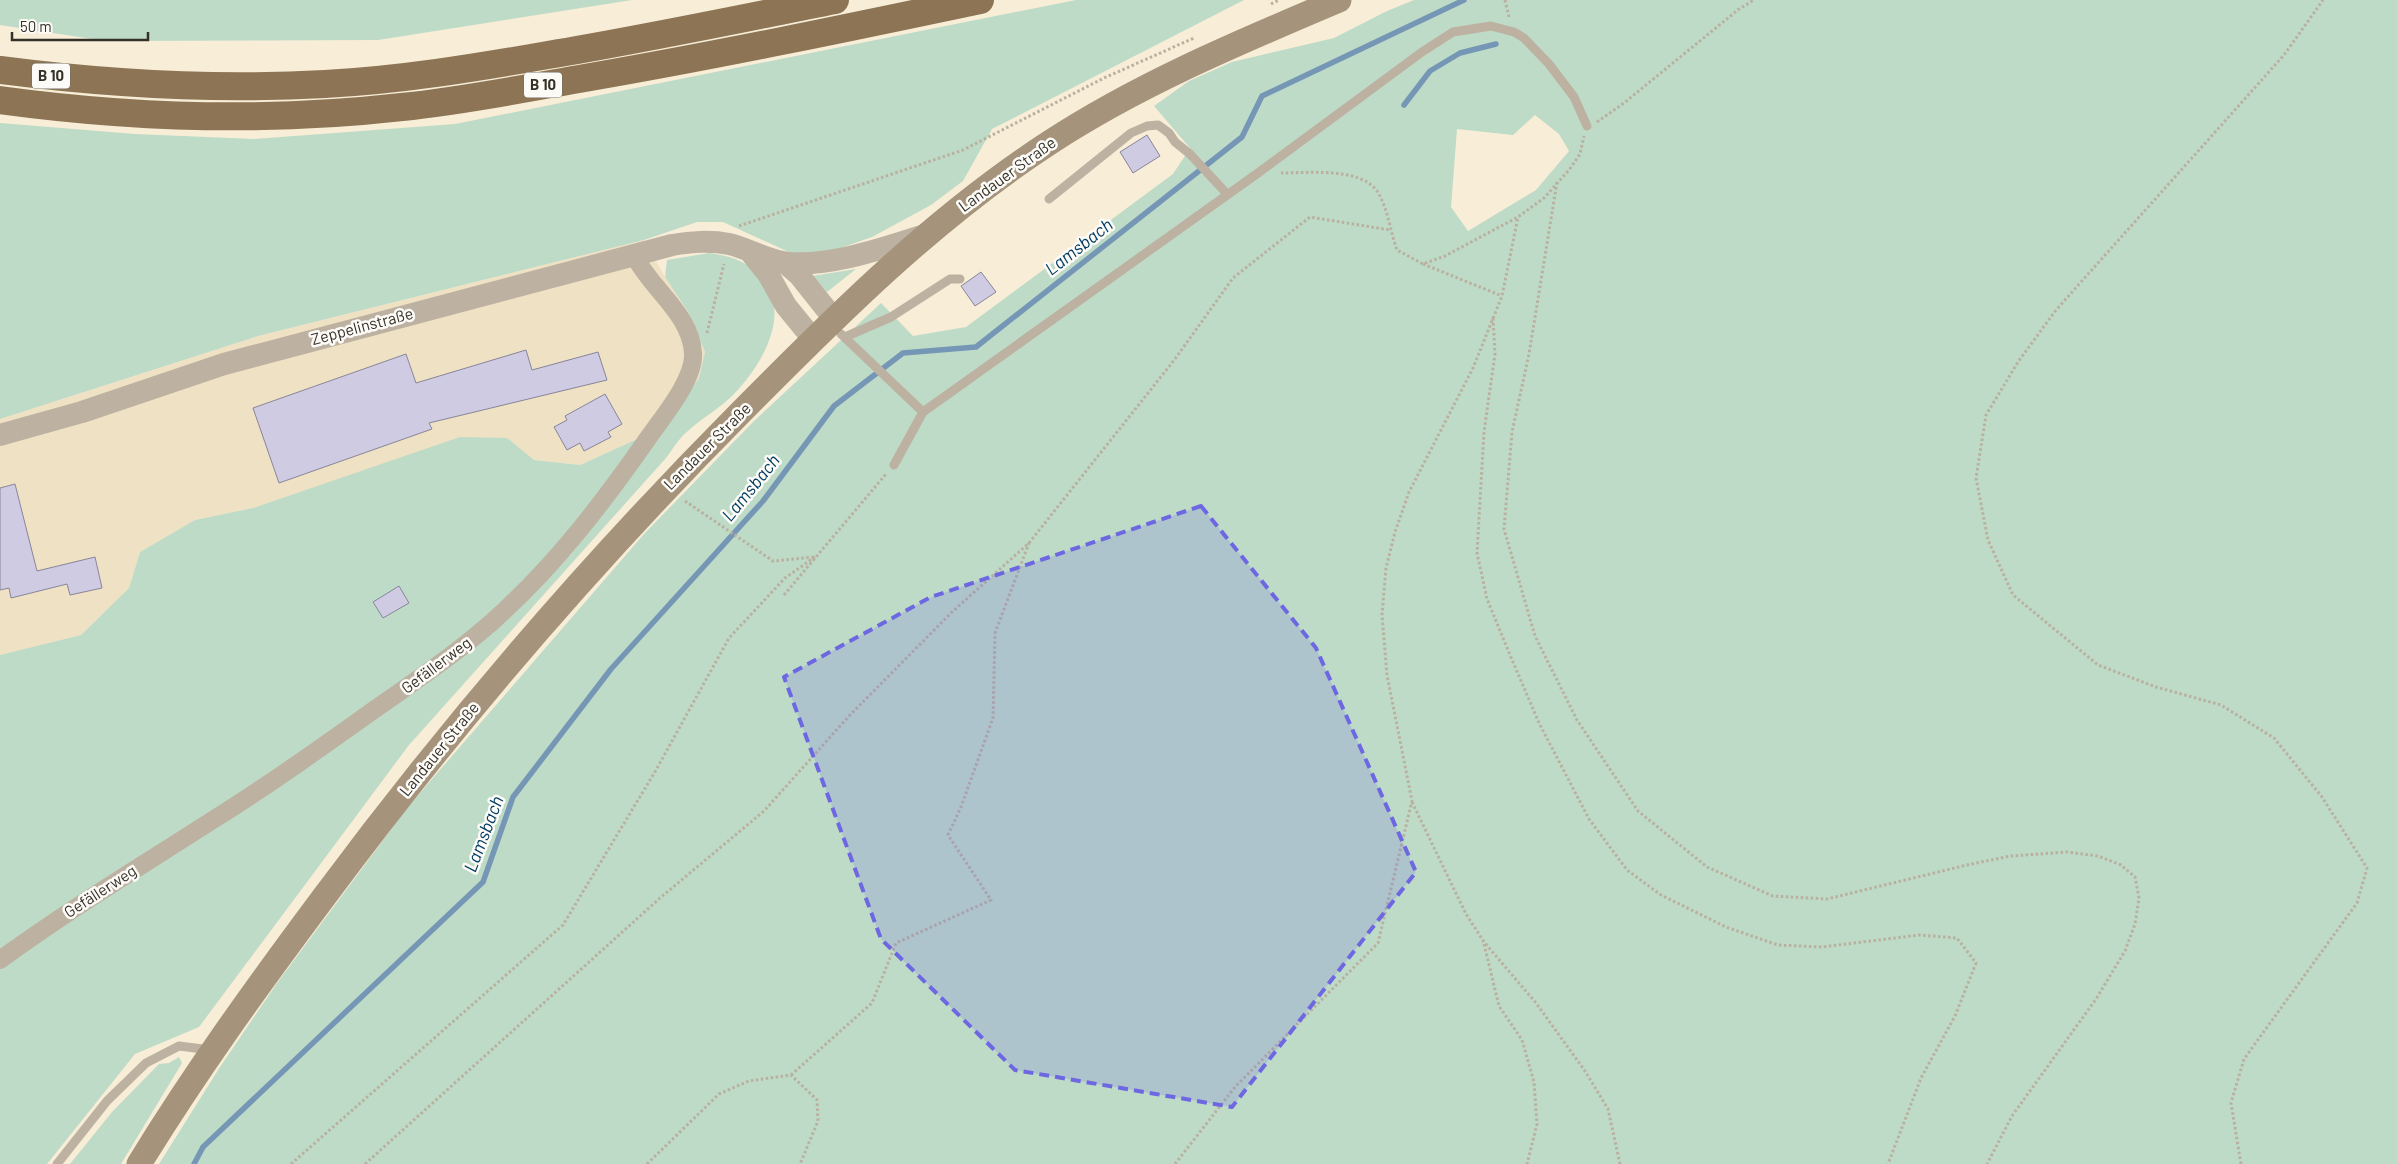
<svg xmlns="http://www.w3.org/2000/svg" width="2397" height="1164" viewBox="0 0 2397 1164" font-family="Barlow,sans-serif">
<rect width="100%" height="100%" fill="#f8edd7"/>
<path fill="#efe1c3" d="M 644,240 L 665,277 L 688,312 L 705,352 L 700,378 L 666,426 L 580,465 L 534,460 L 506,438 L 253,508 L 195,520 L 140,552 L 129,588 L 81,635 L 0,655 L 0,419 L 258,336 Z"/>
<path fill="#bedbc7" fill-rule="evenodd" d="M 0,0 L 632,0 L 378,40 L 106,41 L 0,25 Z
M 1076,0 L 1244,0 L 992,129 L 963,181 L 931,205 L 872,237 L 835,250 L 813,253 L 791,253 L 723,222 L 697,222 L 644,240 L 258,336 L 0,419 L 0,123 L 135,134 L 254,139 L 455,124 Z
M 1414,0 L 2397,0 L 2397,1164 L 159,1164 L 220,1067 L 277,983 L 407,808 L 644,534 L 754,421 L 881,303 L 913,336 L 966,327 L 1173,174 L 1190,148 L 1154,106 L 1189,81 L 1232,62 L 1334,38 L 1387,11 ZM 1535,115 L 1559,134 L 1569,151 L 1536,190 L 1468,231 L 1451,207 L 1457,129 L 1513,135 Z
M 709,253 C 736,257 750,262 766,285 C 790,320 758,370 733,395 C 719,409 702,418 688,431 C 679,438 673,449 666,458 L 409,745 L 199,1027 L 135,1054 L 47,1164 L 0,1164 L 0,655 L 81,635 L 129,588 L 140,552 L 195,520 L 253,508 L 460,437 L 507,438 L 534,460 L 580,465 L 666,426 L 699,378 L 705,352 L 688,312 L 665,277 L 667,260 Z
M 856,269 L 827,292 L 812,276 Z
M 179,1057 L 182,1063 L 121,1164 L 70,1164 L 112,1112 L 159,1064 L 169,1063 Z"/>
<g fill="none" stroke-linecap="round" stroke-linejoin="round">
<path stroke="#7597b5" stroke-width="5.5" d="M 1404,105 L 1430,71 L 1460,53 L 1496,44
M 194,1164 L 203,1147 L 483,882 L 513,797 L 611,669 L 763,501 L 834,406 L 903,353 L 976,347 L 1242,137 L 1262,96 L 1464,0"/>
</g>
<path fill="#cfcbe2" stroke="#88859a" d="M 1147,135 L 1160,156 L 1133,173 L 1120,152 Z
M 981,272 L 996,292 L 975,306 L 961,286 Z
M 526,350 L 532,370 L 598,352 L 607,380 L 429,423 L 432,429 L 279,483 L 253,408 L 406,354 L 416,383 Z
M 605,394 L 622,424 L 608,432 L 611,437 L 584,451 L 580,443 L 567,450 L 554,427 L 567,420 L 565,416 Z
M 15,484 L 37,571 L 95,557 L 102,588 L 70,595 L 67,584 L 11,598 L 9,588 L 0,590 L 0,488 Z
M 399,586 L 409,603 L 383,618 L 373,602 Z"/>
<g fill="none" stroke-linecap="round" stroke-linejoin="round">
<path stroke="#b9b09f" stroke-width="3" stroke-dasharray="2.5 2.5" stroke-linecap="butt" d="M 1505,0 L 1509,17
M 1271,4 L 1279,0
M 1597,122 L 1624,103 L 1739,9 L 1754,0
M 1281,173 C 1307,173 1360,167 1377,191 C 1388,208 1390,231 1397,250 L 1423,264 L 1445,256 L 1518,217 L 1544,198 L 1569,170 L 1580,154 L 1584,136
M 1557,182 L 1529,354 L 1512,432 L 1504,529 L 1535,636 L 1577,720 L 1638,811 L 1707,867 L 1773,896 L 1827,899 L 1971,864 L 2011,856 L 2067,852 L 2098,856 L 2121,865 L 2135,877 L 2139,898 L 2135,924 L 2125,951 L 2096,999 L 2012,1116 L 1987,1164
M 739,226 L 963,150 L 1104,78 L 1194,38
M 1423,264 L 1502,296
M 1493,318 L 1495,354 L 1484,432 L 1477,553 L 1487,599 L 1510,655 L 1539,723 L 1589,819 L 1627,870 L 1661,895 L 1726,927 L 1778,945 L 1822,947 L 1919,935 L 1957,938 L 1976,963 L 1955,1016 L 1921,1078 L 1888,1164
M 707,333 L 724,264
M 685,501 L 773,561 L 814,557
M 784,595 L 886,474
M 1412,802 L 1466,914 L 1484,942 L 1536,1003 L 1585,1071 L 1608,1109 L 1620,1164
M 1484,944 L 1499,1006 L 1522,1040 L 1534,1082 L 1537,1124 L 1527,1164
M 791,1075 L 872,1003 L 896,943 L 991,900 L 948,835 L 961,807 L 993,718 L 995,633 L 1029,543
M 291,1164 L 563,925 L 656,770 L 729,638 L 785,578 L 815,557
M 365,1164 L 660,898 L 764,811 L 849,716 L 952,612 L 1029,543 L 1175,359 L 1233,278 L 1310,217 L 1390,230
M 647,1164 L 719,1094 L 749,1081 L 791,1075 L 817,1100 L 818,1121 L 800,1164
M 1175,1164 L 1235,1087 L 1378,943 L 1412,801 L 1387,675 L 1382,615 L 1386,568 L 1395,532 L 1409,492 L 1473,368 L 1502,296 L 1518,217
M 2241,1164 L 2231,1103 L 2244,1059 L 2357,903 L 2367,868 L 2322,797 L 2274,738 L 2221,705 L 2156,687 L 2098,665 L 2013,595 L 1988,540 L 1976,478 L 1986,415 L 2018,362 L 2056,310 L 2284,55 L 2323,0"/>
<path stroke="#bdb1a1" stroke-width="9" d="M 1049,199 L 1131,133 L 1147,126 L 1158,125 L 1169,133 L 1175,142 L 1190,154 L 1227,194
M 841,334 L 923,412
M 845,337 L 891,317 L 950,279 L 960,279
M 894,465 L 923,412 L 1258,173 L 1422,52 L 1453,32 L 1491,26 L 1514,32 L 1524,38 L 1549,64 L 1574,97 L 1587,126
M 57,1164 L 107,1101 L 146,1063 L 179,1046 L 211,1050"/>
<path stroke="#bdb1a1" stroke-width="18" d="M 0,960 C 67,911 138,868 208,823 C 266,787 322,747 378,707 C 421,677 466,647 504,611 C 559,560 604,501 646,441 C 661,419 695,380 693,353 C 691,314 650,288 634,255"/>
<path stroke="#bdb1a1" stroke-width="22" d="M 751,253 L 768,274 L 786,306 L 813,339
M 784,262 L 799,275 L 834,319
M 0,435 L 82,412 L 224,364 L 672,245 C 691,242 709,240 729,244 C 747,248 764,259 783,262 C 826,269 887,247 928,234"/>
<path stroke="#a5937b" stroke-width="25" d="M 139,1164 C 196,1071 259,984 324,897 C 451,726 590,564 741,412 C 837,315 934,218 1049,143 C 1139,84 1240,42 1339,0"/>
<path stroke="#8c7454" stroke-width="28" d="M 0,70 C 108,84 217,90 325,84 C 400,80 474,68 548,55 C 644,39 739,19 835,0
M 0,100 C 132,118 269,122 402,107 C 462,101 521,89 579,79 C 713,56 847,28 980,0"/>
</g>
<path fill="#6e67e2" fill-opacity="0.2" stroke="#6e67e2" stroke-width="4" stroke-dasharray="10 6" stroke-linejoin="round" d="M 1201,506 L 1316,648 L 1416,872 L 1232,1107 L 1015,1070 L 881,939 L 784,677 L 931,597 Z"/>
<g text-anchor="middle" stroke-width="5" stroke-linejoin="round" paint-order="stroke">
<g fill="#fdfbf7" stroke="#716e67" stroke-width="1">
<rect x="32" y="63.5" width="38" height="25" rx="4"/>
<rect x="524" y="72.5" width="38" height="25" rx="4"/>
</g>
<g font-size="15" font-weight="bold" fill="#353129">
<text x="51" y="81">B 10</text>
<text x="543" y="90">B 10</text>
</g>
<g font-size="16" fill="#353129" stroke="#fdfbf7">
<text transform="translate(1007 174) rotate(-36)" y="6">Landauer Straße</text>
<text transform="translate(362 326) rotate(-15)" y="6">Zeppelinstraße</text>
<text transform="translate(707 446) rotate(-45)" y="6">Landauer Straße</text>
<text transform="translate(436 665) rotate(-37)" y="6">Gefällerweg</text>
<text transform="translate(439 749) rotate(-51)" y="6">Landauer Straße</text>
<text transform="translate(100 891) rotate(-33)" y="6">Gefällerweg</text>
</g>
<g font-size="18" font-style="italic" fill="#003c63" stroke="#fdfbf7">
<text transform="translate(1079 247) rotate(-38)" y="6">Lamsbach</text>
<text transform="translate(751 488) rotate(-51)" y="6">Lamsbach</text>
<text transform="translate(484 834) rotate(-69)" y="6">Lamsbach</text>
</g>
</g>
<path d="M12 32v8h136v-8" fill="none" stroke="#353129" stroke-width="2.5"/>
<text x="20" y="32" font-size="15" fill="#353129" stroke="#fdfbf7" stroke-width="4" paint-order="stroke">50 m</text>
</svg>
